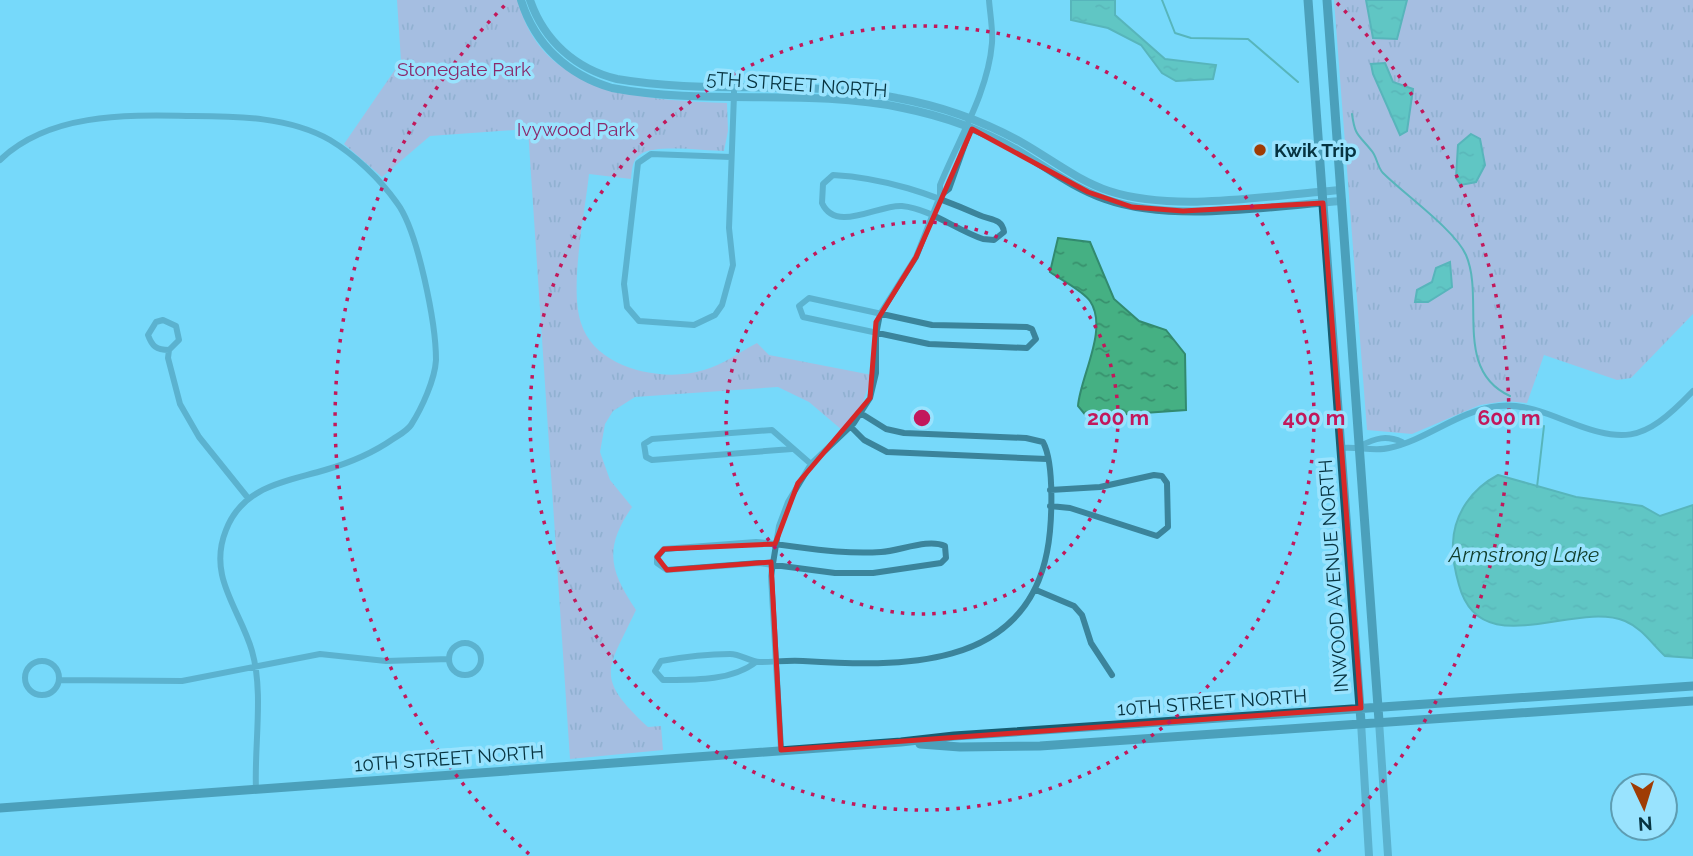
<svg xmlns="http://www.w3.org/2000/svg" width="1693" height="856" viewBox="0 0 1693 856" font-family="Raleway,sans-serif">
<defs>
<pattern id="grass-tufts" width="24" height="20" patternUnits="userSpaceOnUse" patternTransform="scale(1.75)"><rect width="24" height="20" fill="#dd9ec4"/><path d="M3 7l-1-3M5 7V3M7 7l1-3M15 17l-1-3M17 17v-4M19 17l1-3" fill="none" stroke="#b181a1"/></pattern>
<pattern id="water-ripples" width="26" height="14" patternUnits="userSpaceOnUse" patternTransform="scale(1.75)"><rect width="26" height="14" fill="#45b083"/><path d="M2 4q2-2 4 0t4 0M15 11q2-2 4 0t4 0" fill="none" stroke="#38906d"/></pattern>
</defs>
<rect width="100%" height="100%" fill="#77d9fa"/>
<path fill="url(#grass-tufts)" d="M 397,0 L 518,0 C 540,96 648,100 727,103 L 728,131 L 724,151 C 705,151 656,144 641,154 C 632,159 632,170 631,179 L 589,174 C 585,213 569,287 581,323 C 595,369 663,383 704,370 C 722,365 740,352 757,343 L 769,355 L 872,375 L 862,405 L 842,430 L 809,402 L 778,387 L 635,397 L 613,411 L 605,424 L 600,452 L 610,480 L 632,507 C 604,548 609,570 636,610 C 608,670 593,676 648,727 L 661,726 L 663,750 L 570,759 L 528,129 L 430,136 L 382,177 L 344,144 L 401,61 Z
M 1334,0 L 1693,0 L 1693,314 L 1631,378 L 1617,380 L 1544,355 L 1527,403 L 1506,401 L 1480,405 L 1412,434 L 1367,430 Z"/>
<path fill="url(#water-ripples)" stroke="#328a6f" stroke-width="2" d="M 1071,0 L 1115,0 L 1115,15 L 1165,59 L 1216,65 L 1213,79 L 1176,81 L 1162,73 L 1141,45 L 1108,28 L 1071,20 Z
M 1366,0 L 1407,0 L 1397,39 L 1373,38 Z
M 1385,63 L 1393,82 L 1413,89 L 1407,131 L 1400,135 L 1373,74 L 1371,64 Z
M 1471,134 L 1480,139 L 1485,165 L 1476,182 L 1461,185 L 1456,178 L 1458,145 Z
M 1058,238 L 1090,242 L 1114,299 L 1139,321 L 1166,330 L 1185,354 L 1186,410 L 1087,417 L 1078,406 C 1080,377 1109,329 1090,301 C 1082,290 1061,280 1050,272 Z
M 1450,262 L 1452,287 L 1428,302 L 1415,302 L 1417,290 L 1432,282 L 1436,268 Z
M 1498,475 L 1576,497 L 1642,506 L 1660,516 L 1693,505 L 1693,658 L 1665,656 C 1652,644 1642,628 1625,621 C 1574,600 1480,664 1459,585 C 1455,571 1452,557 1453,543 C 1454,513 1473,488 1498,475 Z"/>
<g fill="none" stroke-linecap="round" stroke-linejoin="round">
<path stroke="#328a6f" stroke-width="2" d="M 1162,0 L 1175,33 L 1191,38 L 1248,39 L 1298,82
M 1352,114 C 1355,136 1358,134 1371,150 C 1377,156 1377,167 1383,173 C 1404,194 1455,230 1466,255 C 1485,299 1453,370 1510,396
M 1537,487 L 1544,426"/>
<path stroke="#3b849b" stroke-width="6" d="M 731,157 L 651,154 L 638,163 L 624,284 L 627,307 L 639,321 L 694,325 L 715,315 L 722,305 L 733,265 L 729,228 L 734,95 L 734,76
M 0,160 C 50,112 129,115 193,116 C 237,116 290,117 330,140 C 355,155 380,179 397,203 C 418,231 436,324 436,360 C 435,379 422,408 411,425 C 407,431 399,435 393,439 C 373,453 349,463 325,470 C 285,482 243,486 226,530 C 207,577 240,609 252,651 C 264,693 254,745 256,790
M 833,175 C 886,178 931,194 979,215 C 990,220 1002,218 1004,232 L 994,240 L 983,239 C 956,230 931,209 902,206 C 879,204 836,234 822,203 L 823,184 Z
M 940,196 L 940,185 C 958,140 988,93 992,43 C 993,29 990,14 989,0
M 809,298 L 932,325 L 1027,327 L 1032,329 L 1036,339 L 1027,348 L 929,344 L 803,317 L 799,306 Z
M 169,350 C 156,350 152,346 148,335 L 156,322 L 163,320 L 176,326 L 179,340 L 169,350 L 168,358 L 180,404 L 199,437 L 248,498
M 851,427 L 864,440 L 887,452 L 1047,459
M 1360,446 C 1376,438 1386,435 1402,442
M 1341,448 C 1357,446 1374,452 1389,448 C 1427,440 1459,410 1499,406 C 1519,404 1538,410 1556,417 C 1624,444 1641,445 1693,391
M 792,449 L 652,460 L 646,457 L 644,444 L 652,439 L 772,430 L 811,464
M 1050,490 L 1100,487 L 1154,475 L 1162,476 L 1167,483 L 1168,527 L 1157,536 L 1070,508 L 1050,506
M 756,542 C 798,546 838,555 881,552 C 900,551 928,538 945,546 L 946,558 L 941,563 L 873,573 L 835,573 L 759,563 L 667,570 L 657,563 L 657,557 L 664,549 Z
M 1036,590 L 1074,606 L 1082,615 L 1091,643 L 1112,675
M449 659a16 16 0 1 1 32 0a16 16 0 1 1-32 0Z
M25 678a17 17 0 1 1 34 0a17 17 0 1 1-34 0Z
M 756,662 C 732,681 693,680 663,680 L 655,671 L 661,661 C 683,657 707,654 730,654 C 741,654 750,662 760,662 C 774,662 788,660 803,661 C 898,667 1024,671 1047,552 C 1052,527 1055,464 1043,442 L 1026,438 L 904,433 L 886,429 L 862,414
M 60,680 L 182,681 L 320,654 L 386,661 L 449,659
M 781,750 L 771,576 L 779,526 L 788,502 L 811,464 L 854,423 L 870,398 L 876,373 L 876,335 L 880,314 L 916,257 L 940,196 L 949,189 L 971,127"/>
<path stroke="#3b849b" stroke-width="8" d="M 521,0 C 535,45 568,75 612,88 C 708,106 808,88 903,108 C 943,116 982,130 1017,150 C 1046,167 1073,188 1105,199 C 1172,223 1271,206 1342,201
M 530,0 C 544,41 576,69 617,79 C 709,95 805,79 897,98 C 941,106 983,121 1021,142 C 1051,159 1077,180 1109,191 C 1176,213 1271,195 1341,190
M 1379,721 L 1388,856
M 1361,722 L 1369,856"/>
<path stroke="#175c70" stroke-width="9" d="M 1308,0 L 1361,722
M 1327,0 L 1379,721
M 920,744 L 960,747 L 1040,746 L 1693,701
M 0,808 L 901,742 L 954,736 L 1693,686"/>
</g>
<path d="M0 0H1693V856H0ZM 972,129 L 1088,192 L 1132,207 L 1183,211 L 1323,203 L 1361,708 L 781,750 L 771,562 L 667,570 L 657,557 L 664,549 L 775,544 L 798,483 L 870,398 L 876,322 L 916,257 Z" fill="#77d9fa" fill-opacity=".55" fill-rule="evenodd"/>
<path fill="none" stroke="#d62828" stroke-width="5" stroke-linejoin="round" d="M 972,129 L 1088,192 L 1132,207 L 1183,211 L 1323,203 L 1361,708 L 781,750 L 771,562 L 667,570 L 657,557 L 664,549 L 775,544 L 798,483 L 870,398 L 876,322 L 916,257 Z"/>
<g fill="none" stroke="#c2185b" stroke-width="3.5" stroke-dasharray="3.5 7">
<circle cx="922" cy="418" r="196"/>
<circle cx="922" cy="418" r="392"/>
<path d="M529 854A587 587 0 0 1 507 3M1337 3A587 587 0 0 1 1315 854"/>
</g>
<circle fill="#9f3c04" stroke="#99e3fe" stroke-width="2.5" cx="1260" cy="150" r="7"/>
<g text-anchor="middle" stroke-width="7" stroke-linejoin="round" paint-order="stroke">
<g font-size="19" fill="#8a2a6c" stroke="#99e3fe">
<text x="464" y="76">Stonegate Park</text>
<text x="576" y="136">Ivywood Park</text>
</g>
<g font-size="19" fill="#063340" stroke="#99e3fe">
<text transform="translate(797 84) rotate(4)" y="7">5TH STREET NORTH</text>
<text transform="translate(1333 576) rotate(-94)" y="7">INWOOD AVENUE NORTH</text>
<text transform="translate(1212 702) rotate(-4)" y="7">10TH STREET NORTH</text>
<text transform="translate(449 758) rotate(-4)" y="7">10TH STREET NORTH</text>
</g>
<g font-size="19" font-weight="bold" fill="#063340" stroke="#99e3fe" text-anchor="start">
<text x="1274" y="157">Kwik Trip</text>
</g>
<g font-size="21" font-style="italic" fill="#103d2b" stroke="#99e3fe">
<text x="1524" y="562">Armstrong Lake</text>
</g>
</g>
<circle cx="922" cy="418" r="10" fill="#c2185b" stroke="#99e3fe" stroke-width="3.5"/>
<g font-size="21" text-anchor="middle" font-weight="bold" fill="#c2185b" stroke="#99e3fe" stroke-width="7" stroke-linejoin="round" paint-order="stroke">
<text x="1118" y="425">200 m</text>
<text x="1314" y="425">400 m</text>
<text x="1509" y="425">600 m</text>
</g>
<g transform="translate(1644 807) rotate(176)"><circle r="33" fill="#99e3fe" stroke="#5e9db2" stroke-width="2"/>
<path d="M0-5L12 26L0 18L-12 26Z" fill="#9f3c04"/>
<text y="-10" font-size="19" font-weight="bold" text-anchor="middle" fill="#063340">N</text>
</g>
</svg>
